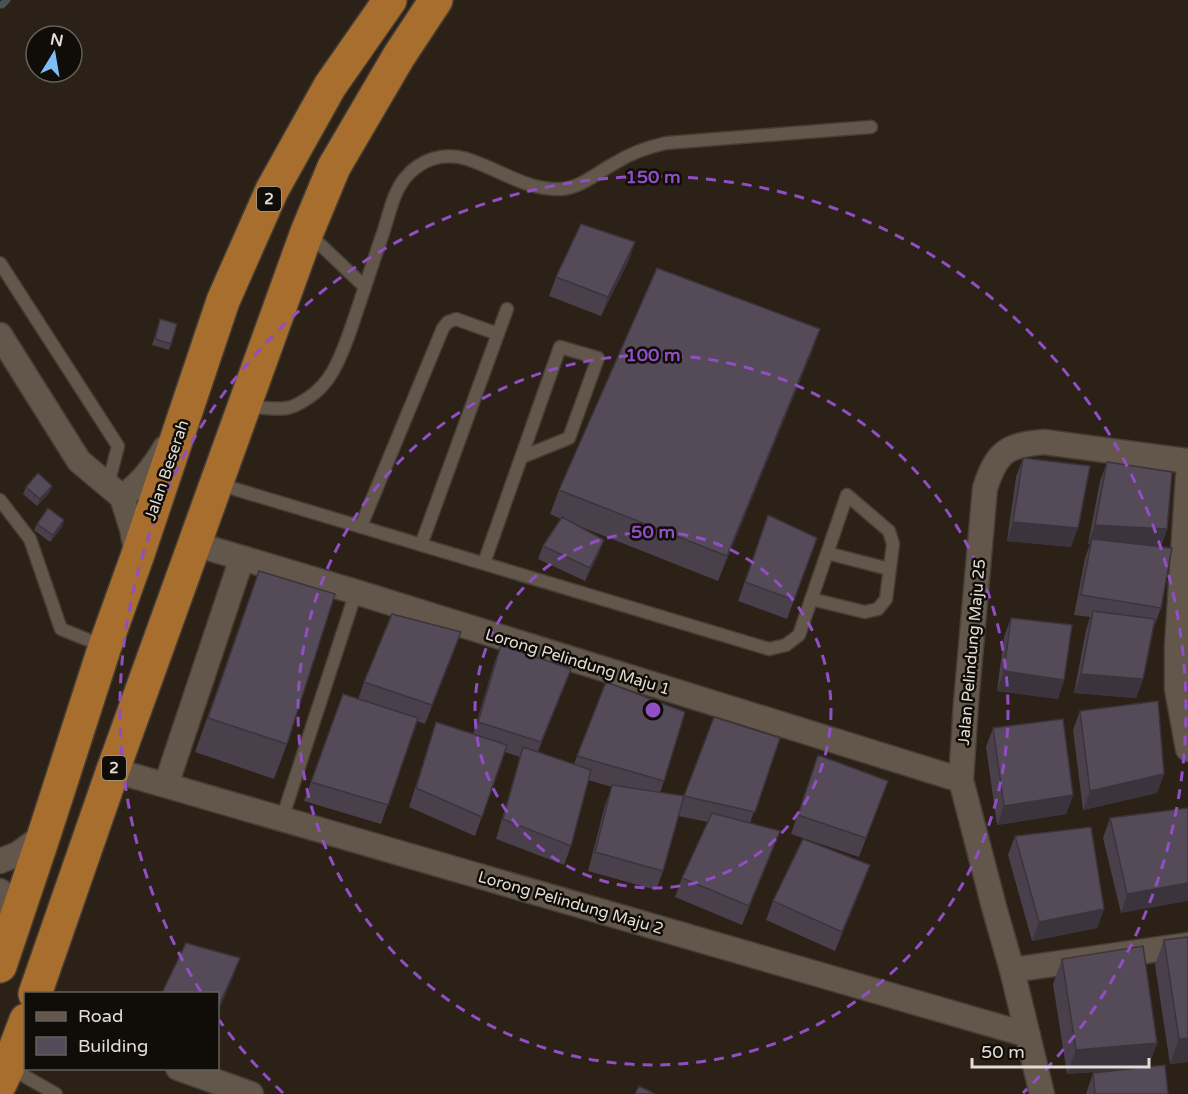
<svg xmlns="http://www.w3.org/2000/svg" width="1188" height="1094" viewBox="0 0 1188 1094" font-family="'Varela Round',sans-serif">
<rect width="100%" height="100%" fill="#2b2116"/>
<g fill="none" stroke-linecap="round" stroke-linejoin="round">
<path stroke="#465253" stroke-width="7" d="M 0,5 L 2,5 L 7,0"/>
<defs>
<path id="service" d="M 308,233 L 365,287
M 0,263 L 118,446 L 108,485
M 245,406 C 257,407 275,410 287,408 C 294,407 302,402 308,398 C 330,384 339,361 348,337 C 360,303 371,268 383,233 C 389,215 393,193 405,178 C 421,159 443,152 467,159 C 499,169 527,191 562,189 C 582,187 598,172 615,163 C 631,153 648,147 666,143 L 871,127
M 218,484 L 769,649 L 786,645 L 799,635 L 847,495 L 889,531 L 893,544 L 886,599 L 878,609 L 865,612 L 811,599
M 0,500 L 30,539 L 61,629 L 103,646
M 361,526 L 443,328 L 448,322 L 456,319 L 498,334
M 421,545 L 507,309
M 827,553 L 889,569
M 484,563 L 560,347 L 598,358 L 569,438 L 522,457
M 282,819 L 356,592
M 10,1068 L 56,1094"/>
<path id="minor" d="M 0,335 L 79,461 L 122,497 L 132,529 L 137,555
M 1188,476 L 1177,646 L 1177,689 L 1188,749
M 122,497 C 141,484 154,467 165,448
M 195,544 L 356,592 L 961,780
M 113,770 L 1028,1035
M 166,785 L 242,558
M 0,861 L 18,854 L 44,835
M 0,891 L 5,906 L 10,934
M 1012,970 L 1188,945
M 178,1068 L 251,1094
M 1042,1094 L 1012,970 L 994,907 L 961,780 L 966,703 L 985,488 C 997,452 1006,445 1044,442 L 1188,461"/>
<path id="trunk" d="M 0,966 L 44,835 L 105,646 L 137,557 L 223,301 L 272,190 L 330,86 L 390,0
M 35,994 L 113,770 L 307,232 L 334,167 L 399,56 L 436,0
M 0,1084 L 8,1067 L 26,1020"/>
</defs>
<use href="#service" stroke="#453d36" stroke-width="15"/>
<use href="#minor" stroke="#453d36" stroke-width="27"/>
<use href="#trunk" stroke="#453d36" stroke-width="36"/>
<use href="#service" stroke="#62574a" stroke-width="12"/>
<use href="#minor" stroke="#62574a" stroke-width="24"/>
<use href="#trunk" stroke="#a76e2d" stroke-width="33"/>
</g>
<path fill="#49404b" d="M 635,242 L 628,262 L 601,316 L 549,296 L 556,277 Z
M 160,319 L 171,344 L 169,350 L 152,345 Z
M 820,329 L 811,354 L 718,581 L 574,524 L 604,540 L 599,553 L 585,581 L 538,559 L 543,546 L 561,519 L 550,514 L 559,490 Z
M 1023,458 L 1071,547 L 1007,541 L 1016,477 Z
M 1107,462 L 1167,529 L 1161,547 L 1161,608 L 1154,627 L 1143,679 L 1136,698 L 1074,693 L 1086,630 L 1090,617 L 1074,615 L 1085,558 L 1090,544 L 1088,544 L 1100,481 Z
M 26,487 L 50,492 L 37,506 L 23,494 Z
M 768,515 L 817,538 L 787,619 L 738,601 Z
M 37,524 L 62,527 L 50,542 L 34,530 Z
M 247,606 L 287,744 L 274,779 L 195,752 Z
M 1011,618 L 1064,680 L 1058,699 L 997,691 L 1004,637 Z
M 501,645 L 571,669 L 538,752 L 574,764 L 606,682 L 664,781 L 660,793 L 684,796 L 780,738 L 750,823 L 780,831 L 742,925 L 675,897 L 682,878 L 708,822 L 678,816 L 663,871 L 656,890 L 588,871 L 605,805 L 612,787 L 588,780 L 571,846 L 564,865 L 496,839 L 520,757 L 505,752 L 475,836 L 409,807 L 436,722 L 473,734 L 494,664 Z
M 454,651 L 425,724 L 417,721 L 381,824 L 304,801 L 343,694 L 358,699 L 364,682 Z
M 1080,711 L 1164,774 L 1157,793 L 1083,810 L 1073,730 Z
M 993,728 L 1073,795 L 1066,814 L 997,825 L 986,747 Z
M 818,755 L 888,781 L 859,857 L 791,834 Z
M 1188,808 L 1121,913 L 1103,838 L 1110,818 Z
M 1015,836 L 1104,909 L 1097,928 L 1032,941 L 1008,855 Z
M 863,884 L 835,951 L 766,920 L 773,901 Z
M 1188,937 L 1188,1062 L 1170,1064 L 1155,965 L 1164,940 Z
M 1062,959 L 1157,1043 L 1148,1067 L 1168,1094 L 1086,1094 L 1093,1073 L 1133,1069 L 1067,1074 L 1053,984 Z"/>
<path fill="#3c343d" d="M 635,242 L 628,262 L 601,316 L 608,297 Z
M 820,329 L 811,354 L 718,581 L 727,556 Z
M 52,486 L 50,492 L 37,506 L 40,499 Z
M 64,520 L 62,527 L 50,542 L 53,535 Z
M 1013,522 L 1078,528 L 1071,547 L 1007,541 Z
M 1095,525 L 1167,529 L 1160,548 L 1092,539 L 1090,544 L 1088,544 Z
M 604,540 L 599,553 L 585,581 L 590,568 Z
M 461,632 L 454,651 L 425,724 L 432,705 Z
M 571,669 L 564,688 L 534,761 L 541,742 Z
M 1004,671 L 1064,680 L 1058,699 L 997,691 Z
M 1081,674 L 1143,679 L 1136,698 L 1074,693 Z
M 1164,774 L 1157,793 L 1083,810 L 1090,791 Z
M 1073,795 L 1066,814 L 997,825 L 1004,806 Z
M 780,831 L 773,850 L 742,925 L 749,906 Z
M 870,865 L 863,884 L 835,951 L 842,932 Z
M 1188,883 L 1188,901 L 1121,913 L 1127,894 Z
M 1104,909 L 1097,928 L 1032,941 L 1039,922 Z
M 240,958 L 233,977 L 218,1012 L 218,1008 Z
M 1188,1038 L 1188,1062 L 1170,1064 L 1179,1039 Z
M 1157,1043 L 1148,1067 L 1067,1074 L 1076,1050 Z"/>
<path fill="#554a57" stroke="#3c343d" stroke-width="1.5" d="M 581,224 L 635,242 L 608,297 L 556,277 Z
M 657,268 L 820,329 L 727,556 L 559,490 Z
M 160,319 L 177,324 L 171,344 L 155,339 Z
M 1023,458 L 1090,466 L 1078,528 L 1013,522 Z
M 1107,462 L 1172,472 L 1167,529 L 1095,525 Z
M 38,473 L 52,486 L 40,499 L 26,487 Z
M 48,508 L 64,520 L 53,535 L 37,524 Z
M 768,515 L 817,538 L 794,600 L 745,582 Z
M 562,517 L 604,540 L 590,568 L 543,546 Z
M 1092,539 L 1172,548 L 1161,608 L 1081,595 Z
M 259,571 L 335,594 L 287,744 L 208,718 Z
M 1093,611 L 1155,619 L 1143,679 L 1081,674 Z
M 392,614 L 461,632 L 432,705 L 364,682 Z
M 1011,618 L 1072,625 L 1064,680 L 1004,671 Z
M 501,645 L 571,669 L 541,742 L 478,722 Z
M 606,682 L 685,712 L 664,781 L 577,756 Z
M 343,694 L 418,718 L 388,805 L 311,782 Z
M 1158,701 L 1164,774 L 1090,791 L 1080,711 Z
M 714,717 L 780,738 L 755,812 L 684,796 Z
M 1063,719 L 1073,795 L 1004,806 L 993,728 Z
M 436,722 L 507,745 L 482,817 L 416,788 Z
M 523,747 L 591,770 L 571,846 L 503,819 Z
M 818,755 L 888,781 L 866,838 L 798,815 Z
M 612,785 L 684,796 L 663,871 L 595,852 Z
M 1188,808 L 1188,883 L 1127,894 L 1110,818 Z
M 712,813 L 780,831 L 749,906 L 682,878 Z
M 1091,827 L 1104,909 L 1039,922 L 1015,836 Z
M 803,839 L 870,865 L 842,932 L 773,901 Z
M 1188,937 L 1188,1038 L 1179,1039 L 1164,940 Z
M 186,943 L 240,958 L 218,1008 L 218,993 L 162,993 Z
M 1143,946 L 1157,1043 L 1076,1050 L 1062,959 Z
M 1165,1065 L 1168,1094 L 1095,1094 L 1093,1073 Z
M 639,1086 L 655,1094 L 635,1094 Z"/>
<g fill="none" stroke="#904fc4" stroke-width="3" stroke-dasharray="10 8">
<circle cx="653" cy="710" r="178"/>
<circle cx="653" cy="710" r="355"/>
<path d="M283 1093A533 533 0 0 1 219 1020M201 992A533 533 0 1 1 1023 1093"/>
</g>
<g text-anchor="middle" stroke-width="5" stroke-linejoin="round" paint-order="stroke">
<g fill="#100c07" stroke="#a49e98" stroke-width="1.5">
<rect x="257" y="187" width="24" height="24" rx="4.5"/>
<rect x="102" y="756" width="24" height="24" rx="4.5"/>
</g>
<g font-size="15" font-weight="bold" fill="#e3ddd6">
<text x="269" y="204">2</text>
<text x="114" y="773">2</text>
</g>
<g font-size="16" fill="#e3ddd6" stroke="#100c07">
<text transform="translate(166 470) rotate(-71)" y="6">Jalan Beserah</text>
<text transform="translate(971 652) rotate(-85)" y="6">Jalan Pelindung Maju 25</text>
<text transform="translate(578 661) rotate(17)" y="6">Lorong Pelindung Maju 1</text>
<text transform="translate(571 902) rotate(16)" y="6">Lorong Pelindung Maju 2</text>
</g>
</g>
<circle cx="653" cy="710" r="9" fill="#904fc4" stroke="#100c07" stroke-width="3"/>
<g font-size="18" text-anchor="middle" font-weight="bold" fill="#904fc4" stroke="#100c07" stroke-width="5" stroke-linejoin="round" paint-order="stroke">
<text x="653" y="183">150 m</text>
<text x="653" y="361">100 m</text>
<text x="653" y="538">50 m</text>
</g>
<rect x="24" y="992" width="195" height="78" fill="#100c07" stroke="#64605a" stroke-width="1.5"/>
<rect x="36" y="1012" width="30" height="9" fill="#62574a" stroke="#64605a" stroke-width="1.5"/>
<text x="78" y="1022" font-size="18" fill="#e3ddd6">Road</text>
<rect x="36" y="1037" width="30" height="18" fill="#554a57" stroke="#64605a" stroke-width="1.5"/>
<text x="78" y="1052" font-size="18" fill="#e3ddd6">Building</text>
<g transform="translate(54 54) rotate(11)"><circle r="28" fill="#100c07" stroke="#64605a" stroke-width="1.5"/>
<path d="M0-4.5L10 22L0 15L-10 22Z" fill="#7dbef9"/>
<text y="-9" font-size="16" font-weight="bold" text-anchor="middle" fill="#e3ddd6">N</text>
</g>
<path d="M972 1058v9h177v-9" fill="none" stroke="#e3ddd6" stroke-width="3"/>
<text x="981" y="1058" font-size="18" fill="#e3ddd6" stroke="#100c07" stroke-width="4.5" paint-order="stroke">50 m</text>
</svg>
